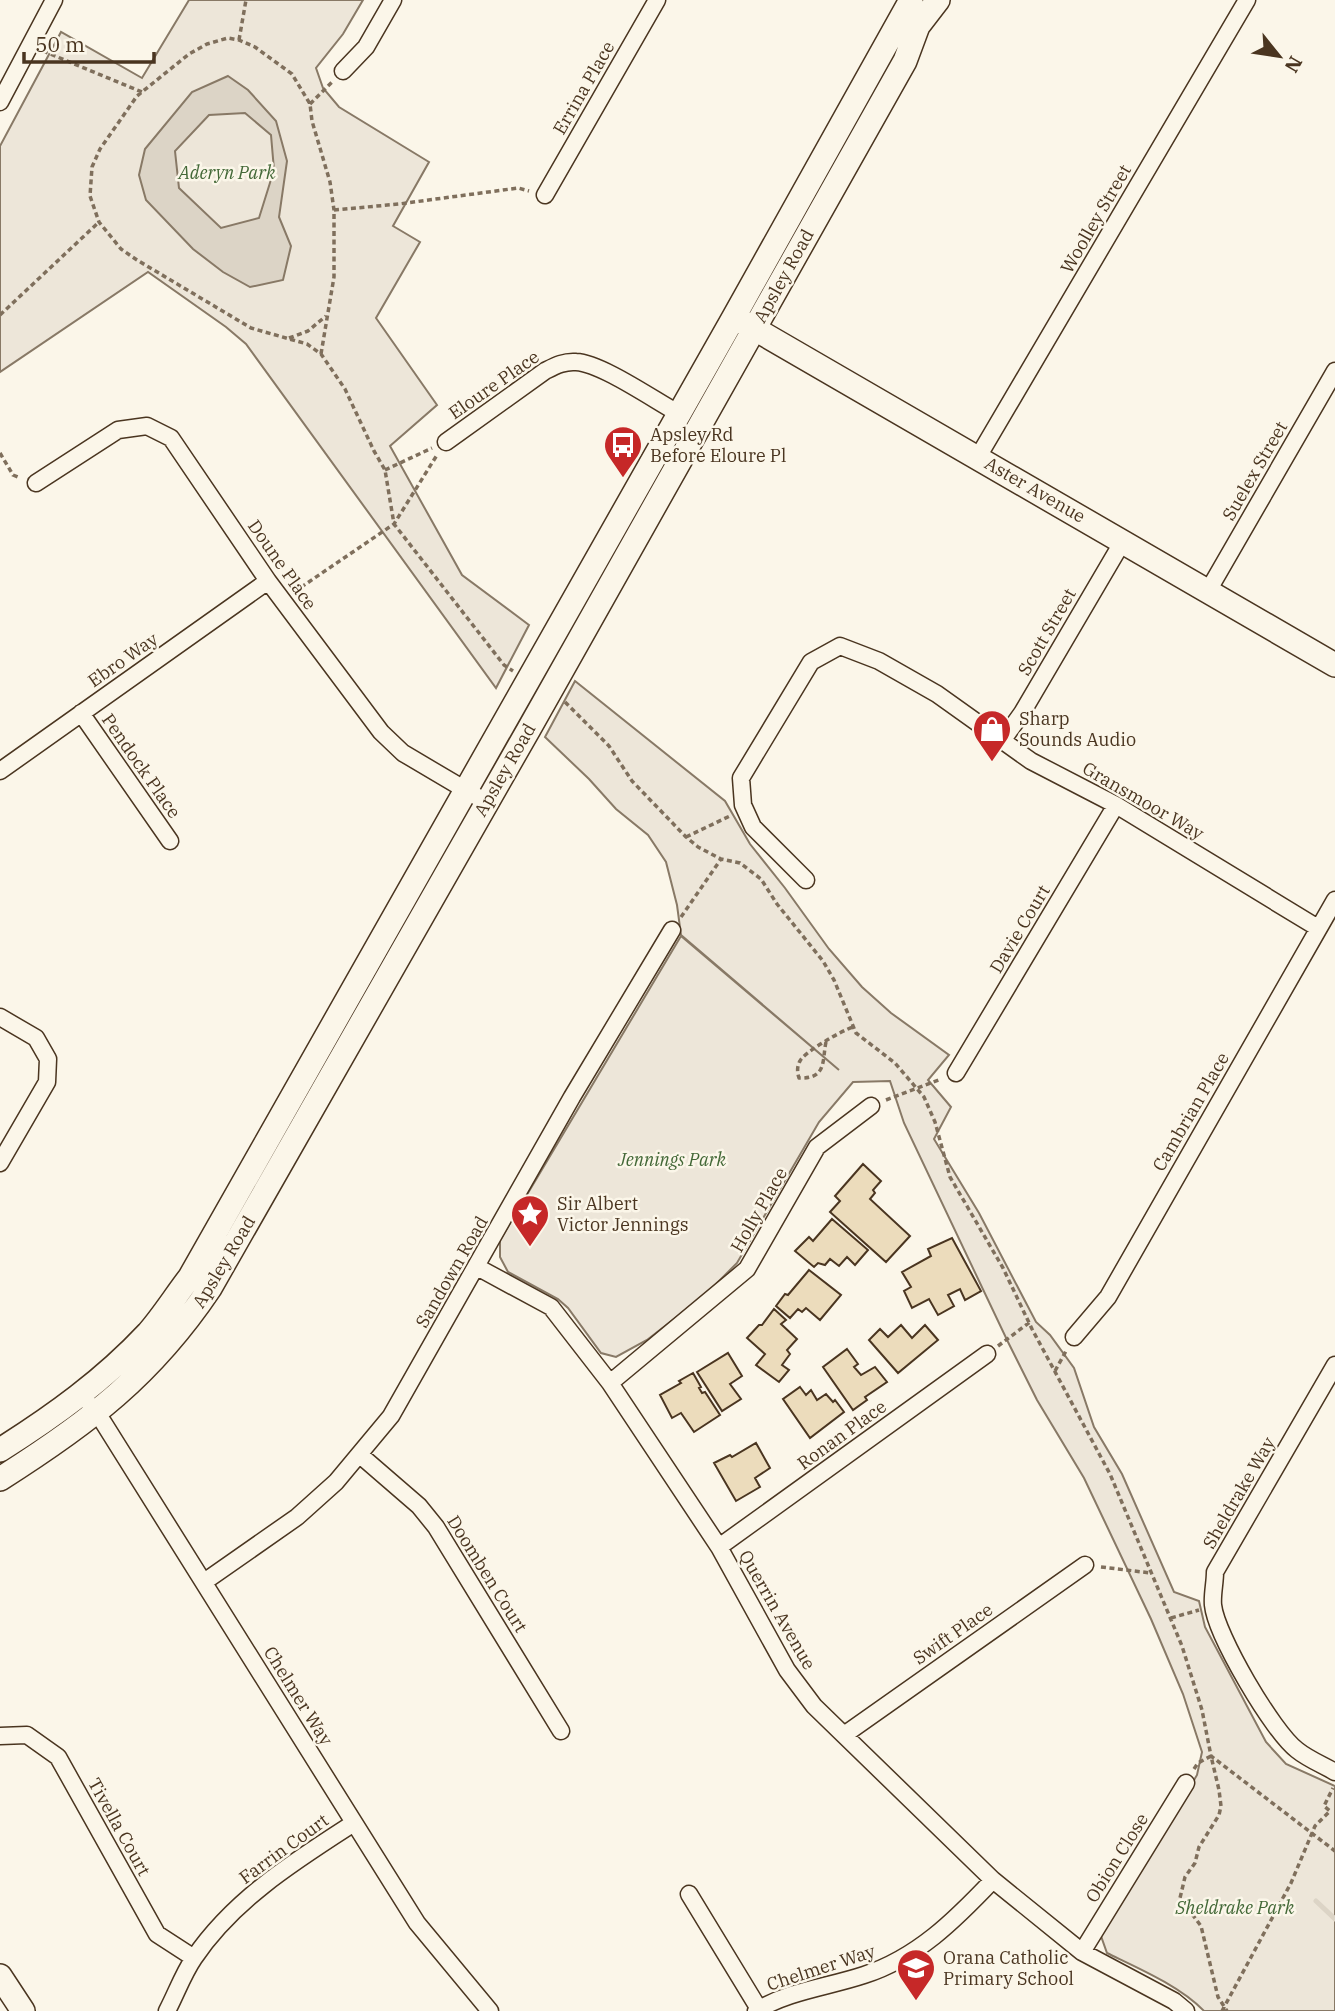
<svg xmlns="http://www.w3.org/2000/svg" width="1335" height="2011" viewBox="0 0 1335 2011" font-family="'IBM Plex Serif',serif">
<rect width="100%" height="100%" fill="#fbf6e9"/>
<path fill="#ede6d9" stroke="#887966" stroke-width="2" d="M 189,0 L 363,0 L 343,34 L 316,68 L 323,88 L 339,107 L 429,162 L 393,226 L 420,242 L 376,318 L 437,405 L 390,446 L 462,575 L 529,625 L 496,688 L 246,344 L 226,327 L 148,272 L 0,372 L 0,146 L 61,32 L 142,78 Z
M 575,681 L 725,801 L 750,844 L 785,888 L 829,949 L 862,987 L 891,1013 L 949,1055 L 928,1080 L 951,1107 L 934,1139 L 979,1213 L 1036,1322 L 1050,1335 L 1074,1368 L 1094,1427 L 1122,1474 L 1174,1592 L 1199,1601 L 1205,1627 L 1266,1742 L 1286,1764 L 1335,1786 L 1335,2011 L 1204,2011 C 1180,1986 1138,1968 1107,1953 L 1101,1936 L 1197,1775 L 1202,1752 L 1183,1694 L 1151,1619 L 1084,1478 L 1037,1400 L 1008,1342 L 904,1123 L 890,1081 L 853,1082 L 819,1122 L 737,1263 L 706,1294 L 647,1340 L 616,1357 L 601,1353 L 568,1308 L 558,1299 L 508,1272 L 500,1257 L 500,1240 L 681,936 L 839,1070 L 681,935 L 677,905 L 666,862 L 648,835 L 616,809 L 589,779 L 545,737 Z"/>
<path fill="#dcd4c6" stroke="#887966" stroke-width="2" fill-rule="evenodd" d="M 228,76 L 248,90 L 276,121 L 287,161 L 279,217 L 291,246 L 283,280 L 250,287 L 223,272 L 193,249 L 146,200 L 139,175 L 145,149 L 192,92 ZM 245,113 L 271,135 L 274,170 L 259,218 L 221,228 L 179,188 L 175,151 L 209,115 Z"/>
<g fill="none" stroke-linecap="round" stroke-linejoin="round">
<path stroke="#dcd4c6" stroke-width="5" d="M 1316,1901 L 1335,1919"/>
</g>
<path fill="#ecdcbc" stroke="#4a3520" stroke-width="2" d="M 863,1164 L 881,1181 L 873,1190 L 875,1193 L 870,1199 L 910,1236 L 886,1262 L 830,1212 L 840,1201 L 835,1196 Z
M 832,1219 L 868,1250 L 855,1265 L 847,1257 L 839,1266 L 830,1259 L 825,1265 L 818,1263 L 814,1267 L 795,1251 L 809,1237 L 813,1241 Z
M 952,1238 L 981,1291 L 965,1300 L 960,1289 L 948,1295 L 954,1306 L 938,1315 L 929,1299 L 912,1308 L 904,1291 L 911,1287 L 902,1272 L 931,1256 L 928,1249 Z
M 809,1270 L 841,1295 L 820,1320 L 806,1308 L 802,1312 L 798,1309 L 790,1318 L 776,1306 L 785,1294 L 788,1295 Z
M 774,1309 L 786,1320 L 781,1324 L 797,1339 L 787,1350 L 790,1354 L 782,1365 L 789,1370 L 779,1382 L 756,1365 L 765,1354 L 747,1338 L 759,1325 L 762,1325 Z
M 901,1325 L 912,1338 L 925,1325 L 938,1340 L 898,1373 L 869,1340 L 880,1329 L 888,1337 Z
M 847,1349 L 858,1364 L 854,1367 L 861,1375 L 875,1367 L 887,1382 L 865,1397 L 867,1400 L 853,1410 L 823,1367 Z
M 728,1353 L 742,1376 L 730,1384 L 741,1399 L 722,1411 L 697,1372 Z
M 693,1373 L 701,1387 L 699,1388 L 702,1393 L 705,1392 L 720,1415 L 694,1432 L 681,1413 L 672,1418 L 660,1395 L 681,1383 L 679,1381 Z
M 800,1387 L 806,1395 L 811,1390 L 817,1400 L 826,1394 L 833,1402 L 835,1400 L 844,1412 L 810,1438 L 783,1399 Z
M 756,1443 L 770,1468 L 755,1478 L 760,1487 L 736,1501 L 714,1463 L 730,1455 L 732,1457 Z"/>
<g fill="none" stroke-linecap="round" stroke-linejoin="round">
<defs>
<path id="street" d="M 343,71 L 366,47 L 393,0
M 0,102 L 54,0
M 545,195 L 657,0
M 446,442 L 545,371 C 555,366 564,361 576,362 C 601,363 654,400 678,413
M 978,457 L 1247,0
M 36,483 L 118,430 L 147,426 L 171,438 L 268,581 L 381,732 L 403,753 L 486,802
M 1208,591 L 1335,371
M 81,713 L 170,841
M 1002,741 L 1022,713 L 1123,541
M 0,771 L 268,581
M 806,880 L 753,827 L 743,805 L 741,778 L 811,662 L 840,646 L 879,661 L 937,694 L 1031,761 L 1116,805 L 1318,928
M 0,1017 L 36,1038 L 48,1059 L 47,1082 L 0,1163
M 956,1073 L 1116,805
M 477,1267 L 551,1307 L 610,1383 L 719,1547 L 787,1670 L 814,1706 L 993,1880 L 1082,1952 L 1174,2001 L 1186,2011
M 1074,1337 L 1108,1297 L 1335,900
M 1335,1365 L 1215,1572 C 1215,1583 1212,1595 1213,1605 C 1216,1635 1273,1732 1297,1750 C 1308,1759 1323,1765 1335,1772
M 610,1383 L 747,1269 L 817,1147 L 871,1106
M 90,1405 L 103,1422 L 417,1923 L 490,2011
M 360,1455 L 419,1506 L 436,1527 L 561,1731
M 719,1547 L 987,1354
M 204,1582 L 297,1517 L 336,1482 L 391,1416 L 572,1097 L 672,930
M 844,1735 L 1085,1565
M 0,1736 L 27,1735 L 58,1757 L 157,1934 L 194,1958
M 689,1894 L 759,2009
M 1082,1952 L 1186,1783
M 167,2011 C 176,1994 183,1974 194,1958 C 234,1899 295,1861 354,1823
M 756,2011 C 788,1991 828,1987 864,1975 C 917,1958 955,1920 993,1880"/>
<path id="secondary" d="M 741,321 L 1335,665
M 0,1450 C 54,1416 104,1380 148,1333 C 163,1316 176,1295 190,1277 L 734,317 L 911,0
M 0,1479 C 88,1423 151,1376 210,1288 L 529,729 L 905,61 L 918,26 L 938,0
M 0,1976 L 23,2011"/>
</defs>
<use href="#street" stroke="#4a3520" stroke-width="19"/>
<use href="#secondary" stroke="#4a3520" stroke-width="26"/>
<path stroke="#7f6f5c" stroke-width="3.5" stroke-dasharray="5 3.5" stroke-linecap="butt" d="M 239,40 L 246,0
M 43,51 L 142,92
M 310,104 L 333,81
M 334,210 L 399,204 L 518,188 L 529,191
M 0,315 L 99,222
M 289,338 L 308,331 L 326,316
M 321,354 L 334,277 L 334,210 L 330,182 L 312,121 L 310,104 L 292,74 L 255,47 L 239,40 L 228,38 L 207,44 L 189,54 L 137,96 L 100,149 L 92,167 L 90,196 L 99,222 L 121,249 L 137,260 L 251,328 L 307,344 L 321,354 L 345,389 L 374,451 L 385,470 L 394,524 L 504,665 L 513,671
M 0,453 L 13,475 L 20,478
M 385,470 L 432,448
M 294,592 L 394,524 L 437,455
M 565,702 L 609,746 L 632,781 L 686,837 L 698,847 L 721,859 L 740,863 L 761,879 L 777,904 L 823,961 L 834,980 L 856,1033 L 895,1063 L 924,1097 L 935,1122 L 950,1177 L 1003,1268 L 1032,1329 L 1110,1474 L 1182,1646 L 1202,1710 L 1211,1756 L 1335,1851
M 686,837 L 732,815
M 681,917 L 721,859
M 826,1042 C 822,1061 827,1079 799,1078 C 797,1072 797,1066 800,1061 C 804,1052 843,1030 853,1027
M 886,1100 L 941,1079
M 998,1346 L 1030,1322
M 1055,1371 L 1066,1351
M 1101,1567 L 1151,1573
M 1171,1618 L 1199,1610
M 1194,1769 L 1198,1763 L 1211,1756 L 1219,1790 L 1221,1806 L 1219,1815 L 1199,1847 L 1195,1863 L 1185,1877 L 1180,1898 L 1201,1926 L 1218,1997 L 1227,2011
M 1222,2011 L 1291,1883 L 1315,1826 L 1330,1811 L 1324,1806 L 1333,1788"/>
<use href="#street" stroke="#fbf6e9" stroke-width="16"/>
<use href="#secondary" stroke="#fbf6e9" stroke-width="23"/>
</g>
<defs>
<symbol id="bus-pin" viewBox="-11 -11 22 30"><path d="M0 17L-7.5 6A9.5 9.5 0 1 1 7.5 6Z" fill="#c62828" stroke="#fbf6e9"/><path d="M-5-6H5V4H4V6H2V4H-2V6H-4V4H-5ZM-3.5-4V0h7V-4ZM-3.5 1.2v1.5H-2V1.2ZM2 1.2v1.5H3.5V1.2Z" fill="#fff"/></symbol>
<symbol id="shop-pin" viewBox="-11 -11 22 30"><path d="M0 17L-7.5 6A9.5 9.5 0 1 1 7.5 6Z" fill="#c62828" stroke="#fbf6e9"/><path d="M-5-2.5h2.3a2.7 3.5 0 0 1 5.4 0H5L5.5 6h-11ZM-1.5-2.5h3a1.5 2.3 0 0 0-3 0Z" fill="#fff"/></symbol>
<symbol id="sight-pin" viewBox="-11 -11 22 30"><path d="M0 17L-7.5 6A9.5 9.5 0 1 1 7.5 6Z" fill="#c62828" stroke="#fbf6e9"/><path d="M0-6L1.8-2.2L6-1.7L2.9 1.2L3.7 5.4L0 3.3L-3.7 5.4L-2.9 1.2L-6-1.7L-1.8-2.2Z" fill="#fff"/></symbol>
<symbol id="school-pin" viewBox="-11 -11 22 30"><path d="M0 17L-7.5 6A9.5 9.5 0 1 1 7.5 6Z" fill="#c62828" stroke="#fbf6e9"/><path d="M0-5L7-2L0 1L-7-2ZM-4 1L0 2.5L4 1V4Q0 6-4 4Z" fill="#fff"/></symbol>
</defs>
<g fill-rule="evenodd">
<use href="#bus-pin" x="601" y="423" width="44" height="60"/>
<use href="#shop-pin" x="970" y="707" width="44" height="60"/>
<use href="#sight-pin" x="508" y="1192" width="44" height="60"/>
<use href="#school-pin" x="894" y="1946" width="44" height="60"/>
</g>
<g text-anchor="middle" stroke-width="5" stroke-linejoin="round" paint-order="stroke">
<g font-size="18" fill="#4a3520" stroke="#fbf6e9">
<text transform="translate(584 88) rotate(-60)" y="6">Errina Place</text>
<text transform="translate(1096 219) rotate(-60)" y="6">Woolley Street</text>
<text transform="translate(784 276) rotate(-61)" y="6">Apsley Road</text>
<text transform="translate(494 385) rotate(-35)" y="6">Eloure Place</text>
<text transform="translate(1255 471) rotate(-60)" y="6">Suelex Street</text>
<text transform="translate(1035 490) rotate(30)" y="6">Aster Avenue</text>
<text transform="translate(282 565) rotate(55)" y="6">Doune Place</text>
<text transform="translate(1047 632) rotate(-60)" y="6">Scott Street</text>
<text transform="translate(123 660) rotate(-35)" y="6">Ebro Way</text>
<text transform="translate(141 766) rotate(55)" y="6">Pendock Place</text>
<text transform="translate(505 770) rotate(-60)" y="6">Apsley Road</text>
<text transform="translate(1143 801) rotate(30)" y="6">Gransmoor Way</text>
<text transform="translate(1020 929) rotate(-59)" y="6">Davie Court</text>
<text transform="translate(1191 1112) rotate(-60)" y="6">Cambrian Place</text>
<text transform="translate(759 1210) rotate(-60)" y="6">Holly Place</text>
<text transform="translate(224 1262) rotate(-59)" y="6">Apsley Road</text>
<text transform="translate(452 1272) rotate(-60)" y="6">Sandown Road</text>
<text transform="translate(842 1435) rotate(-36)" y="6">Ronan Place</text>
<text transform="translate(1239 1493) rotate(-60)" y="6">Sheldrake Way</text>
<text transform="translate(487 1574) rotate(58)" y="6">Doomben Court</text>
<text transform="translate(777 1610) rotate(60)" y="6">Querrin Avenue</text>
<text transform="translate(953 1634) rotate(-35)" y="6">Swift Place</text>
<text transform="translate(298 1696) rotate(58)" y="6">Chelmer Way</text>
<text transform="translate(119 1827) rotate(61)" y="6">Tivella Court</text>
<text transform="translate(284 1849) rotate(-36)" y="6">Farrin Court</text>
<text transform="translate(1117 1858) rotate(-58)" y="6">Obion Close</text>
<text transform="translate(821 1968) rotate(-18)" y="6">Chelmer Way</text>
</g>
<g font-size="18" font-style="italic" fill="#436837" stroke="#fbf6e9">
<text x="227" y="179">Aderyn Park</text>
<text x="672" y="1166">Jennings Park</text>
<text x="1235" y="1914">Sheldrake Park</text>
</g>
<g font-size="18" fill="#4a3520" stroke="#fbf6e9" text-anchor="start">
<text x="650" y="441">Apsley Rd<tspan x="650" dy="21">Before Eloure Pl</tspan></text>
<text x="1019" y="725">Sharp<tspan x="1019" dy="21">Sounds Audio</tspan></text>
<text x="557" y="1210">Sir Albert<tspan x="557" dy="21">Victor Jennings</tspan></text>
<text x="943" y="1964">Orana Catholic<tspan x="943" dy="21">Primary School</tspan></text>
</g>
</g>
<g transform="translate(1279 56) rotate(120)" stroke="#fbf6e9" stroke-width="5" paint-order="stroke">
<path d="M0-5L12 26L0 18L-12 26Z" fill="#4a3520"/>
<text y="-10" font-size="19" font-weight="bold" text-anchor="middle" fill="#4a3520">N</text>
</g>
<path d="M24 52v10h130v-10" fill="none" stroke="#4a3520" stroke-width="3.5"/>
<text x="35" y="52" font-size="21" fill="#4a3520" stroke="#fbf6e9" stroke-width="5" paint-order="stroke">50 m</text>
</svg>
